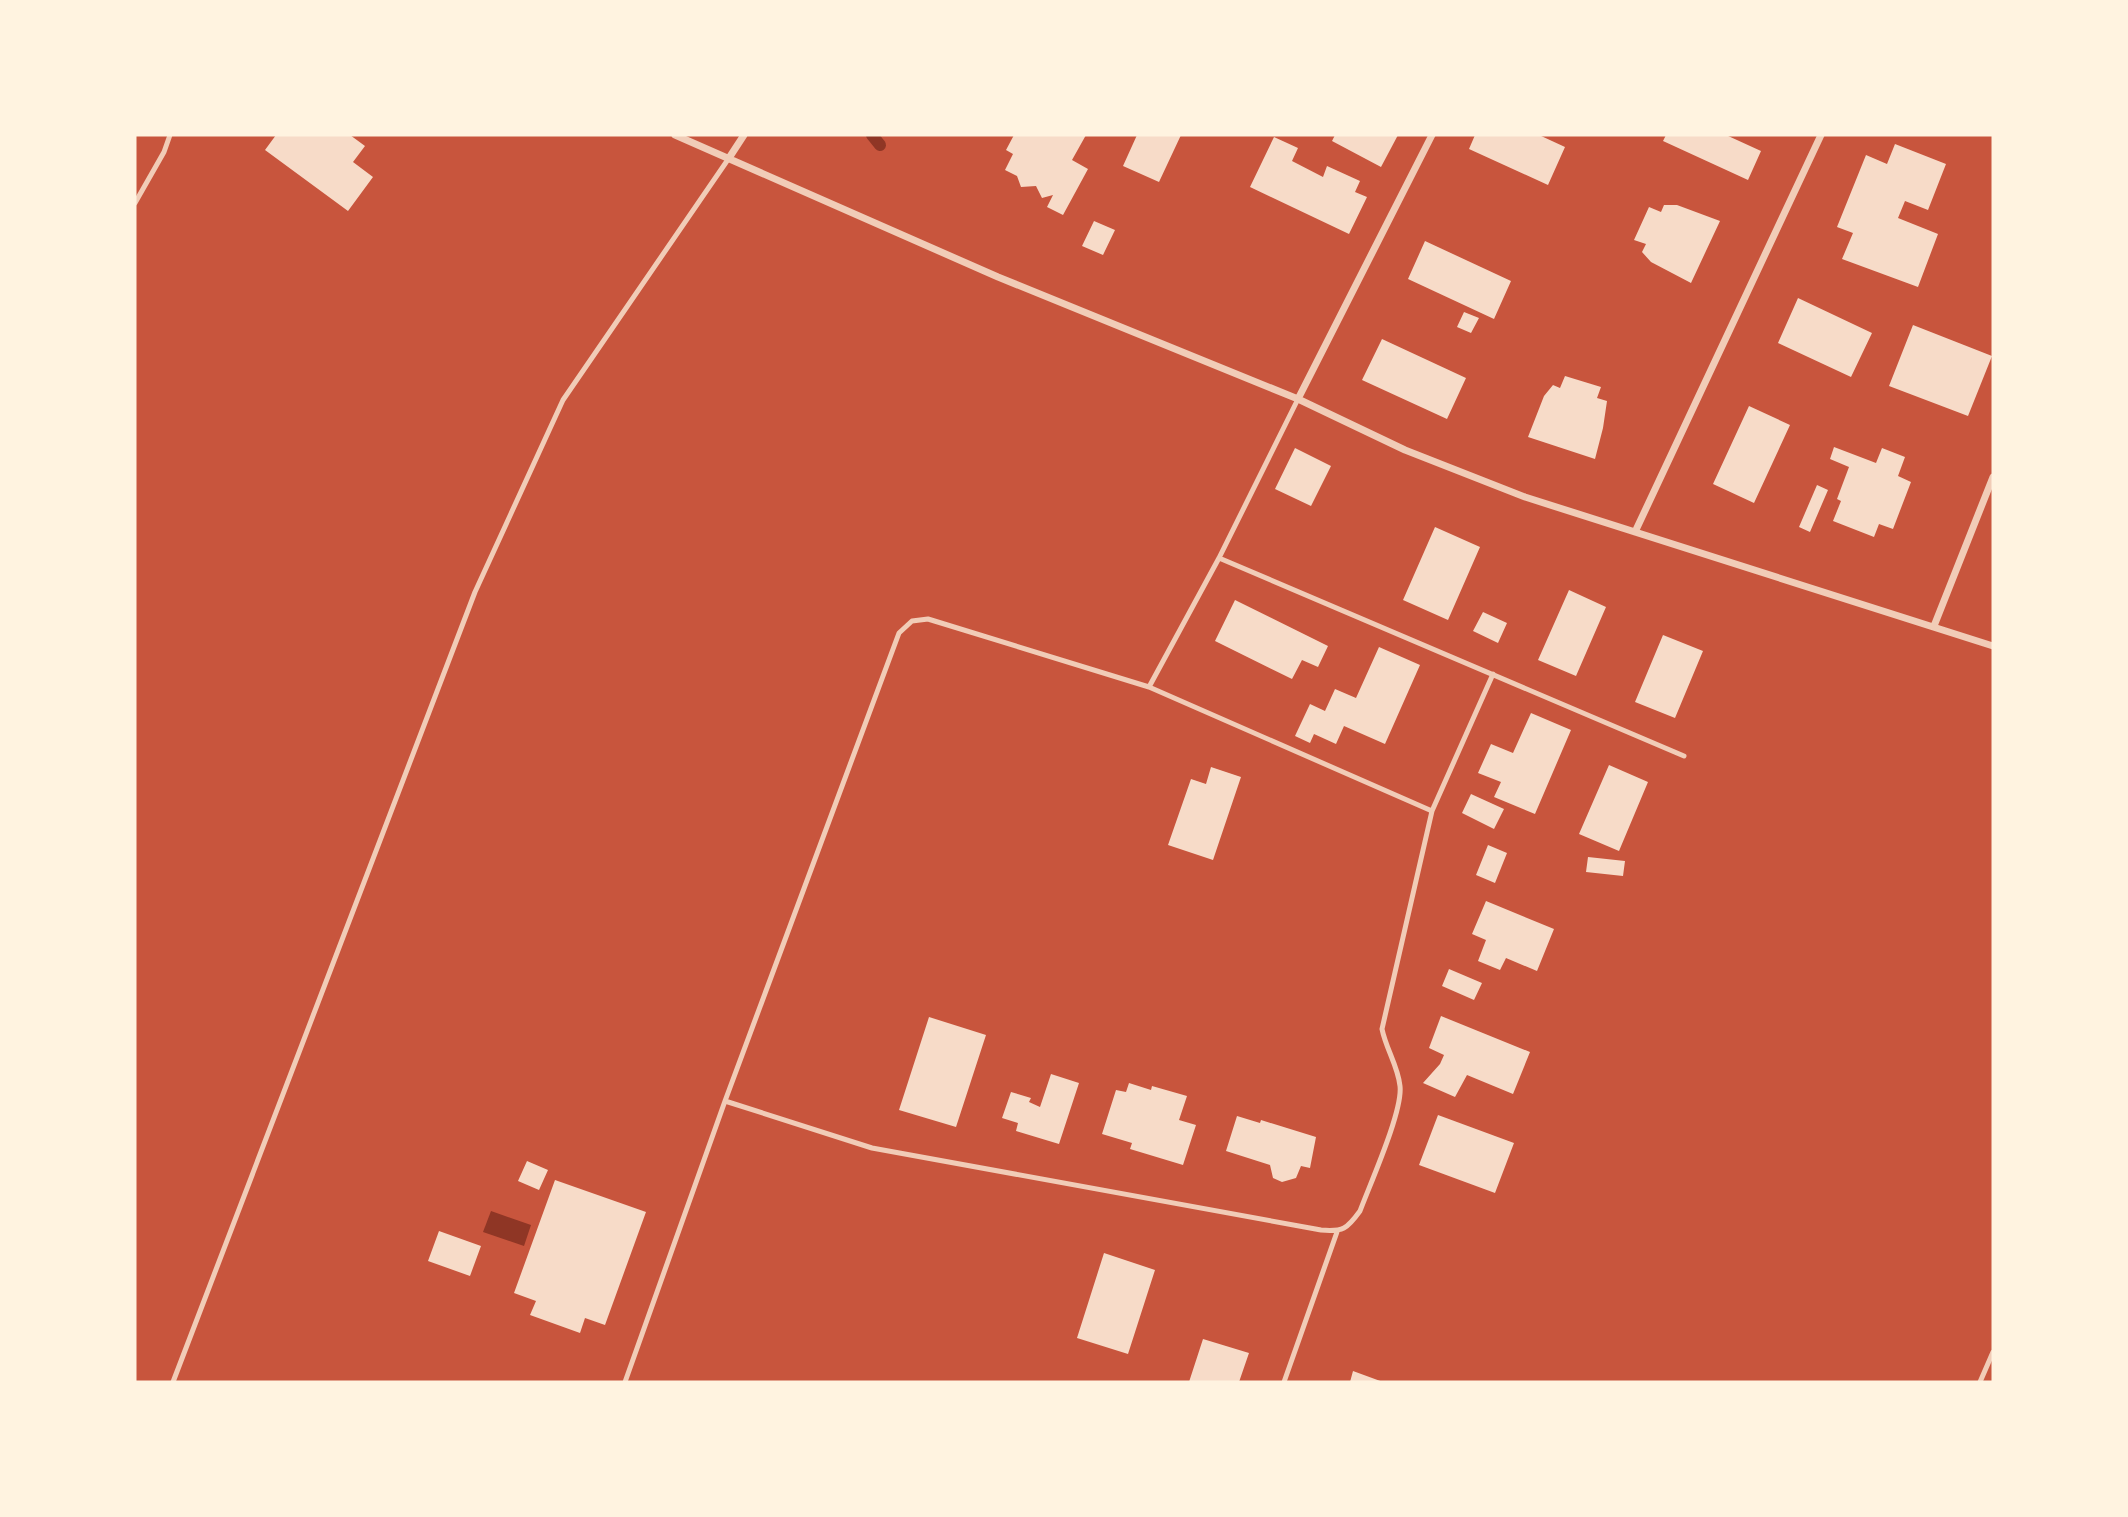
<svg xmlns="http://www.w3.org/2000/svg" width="2128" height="1517" viewBox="0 0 2128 1517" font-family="Cabin,sans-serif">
<rect width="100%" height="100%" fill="#c8553d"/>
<path fill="#8f3625" d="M 491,1211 L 531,1225 L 524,1246 L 483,1232 Z"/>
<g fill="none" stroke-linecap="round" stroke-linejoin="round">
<path stroke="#8f3625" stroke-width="12" d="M 872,135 L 880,145"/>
</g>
<path fill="#f7dbc8" d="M 276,135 L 350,135 L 365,146 L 353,162 L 373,177 L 348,211 L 265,150 Z
M 1014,135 L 1086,135 L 1072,160 L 1088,169 L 1063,215 L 1047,207 L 1053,195 L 1042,198 L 1036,186 L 1021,187 L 1017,176 L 1005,170 L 1013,154 L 1006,150 Z
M 1137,135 L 1181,135 L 1159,182 L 1123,166 Z
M 1335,135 L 1398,135 L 1381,167 L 1332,141 Z
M 1475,135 L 1539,135 L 1565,147 L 1548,185 L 1469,149 Z
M 1666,135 L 1726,135 L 1761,151 L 1748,180 L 1663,141 Z
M 1274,137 L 1298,148 L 1292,161 L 1323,177 L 1327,166 L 1360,181 L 1355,192 L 1367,197 L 1349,234 L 1250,187 Z
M 1895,144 L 1946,164 L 1928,210 L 1905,201 L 1898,218 L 1938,234 L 1918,287 L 1842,259 L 1853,233 L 1837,227 L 1866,155 L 1887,164 Z
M 1664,205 L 1677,205 L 1720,221 L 1691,283 L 1651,262 L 1642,252 L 1646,244 L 1634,240 L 1649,207 L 1661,212 Z
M 1094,221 L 1115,230 L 1103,255 L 1082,246 Z
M 1425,241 L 1511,281 L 1494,319 L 1408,279 Z
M 1798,298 L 1872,333 L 1851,377 L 1778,343 Z
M 1464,312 L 1479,318 L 1471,333 L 1457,327 Z
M 1913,325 L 1992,356 L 1968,416 L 1889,386 Z
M 1382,339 L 1466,378 L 1447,419 L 1362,380 Z
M 1565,376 L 1601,387 L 1597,398 L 1607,401 L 1603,428 L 1595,459 L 1528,437 L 1544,396 L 1553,385 L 1560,388 Z
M 1749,406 L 1790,425 L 1754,503 L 1713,484 Z
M 1834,447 L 1876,463 L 1882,448 L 1905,457 L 1898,476 L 1911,482 L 1893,529 L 1879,524 L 1874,537 L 1833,521 L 1841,501 L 1837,499 L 1849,467 L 1830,459 Z
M 1295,448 L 1331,466 L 1311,506 L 1275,489 Z
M 1817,485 L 1828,490 L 1810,532 L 1799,527 Z
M 1435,527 L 1480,547 L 1448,620 L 1403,600 Z
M 1569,590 L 1606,607 L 1576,676 L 1538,660 Z
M 1235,600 L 1328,646 L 1318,667 L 1302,660 L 1292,679 L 1215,641 Z
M 1483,612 L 1507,623 L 1498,643 L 1473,631 Z
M 1663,635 L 1703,651 L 1675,718 L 1635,702 Z
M 1379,647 L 1420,665 L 1385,744 L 1344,726 L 1336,744 L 1314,734 L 1310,743 L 1295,736 L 1310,704 L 1325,711 L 1335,689 L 1356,698 Z
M 1531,713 L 1571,730 L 1535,814 L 1494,797 L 1501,782 L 1478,773 L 1491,744 L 1513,753 Z
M 1609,765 L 1648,782 L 1619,851 L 1579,834 Z
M 1211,767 L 1241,777 L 1213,860 L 1168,845 L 1191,779 L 1206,784 Z
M 1471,794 L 1504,809 L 1494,829 L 1462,813 Z
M 1488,845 L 1507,853 L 1495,883 L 1476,875 Z
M 1588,857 L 1625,861 L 1623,876 L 1586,872 Z
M 1486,901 L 1554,929 L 1537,971 L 1506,958 L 1500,970 L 1478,961 L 1486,940 L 1472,934 Z
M 1449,969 L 1482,983 L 1474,1000 L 1442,986 Z
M 1441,1016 L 1530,1052 L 1513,1094 L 1467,1075 L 1455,1097 L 1423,1083 L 1440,1064 L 1444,1055 L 1429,1048 Z
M 929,1017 L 986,1035 L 956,1127 L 899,1110 Z
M 1051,1074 L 1079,1083 L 1059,1144 L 1016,1131 L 1018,1123 L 1002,1118 L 1011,1092 L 1031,1098 L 1029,1102 L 1040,1107 Z
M 1129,1083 L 1151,1090 L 1152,1086 L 1187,1096 L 1179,1120 L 1196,1125 L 1183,1165 L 1130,1149 L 1132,1143 L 1102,1134 L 1116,1090 L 1126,1092 Z
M 1438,1115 L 1514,1143 L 1495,1193 L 1419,1165 Z
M 1237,1116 L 1260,1123 L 1261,1120 L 1316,1137 L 1310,1168 L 1301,1166 L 1296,1178 L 1282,1182 L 1273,1178 L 1270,1165 L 1226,1151 Z
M 527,1161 L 548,1170 L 539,1190 L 518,1181 Z
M 555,1180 L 646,1212 L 605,1325 L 585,1318 L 580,1333 L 530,1315 L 536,1301 L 514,1293 Z
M 439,1231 L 481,1246 L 470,1276 L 428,1261 Z
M 1104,1253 L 1155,1270 L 1128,1354 L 1077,1338 Z
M 1203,1339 L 1249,1353 L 1239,1382 L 1189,1382 Z
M 1353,1371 L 1383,1382 L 1350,1382 Z"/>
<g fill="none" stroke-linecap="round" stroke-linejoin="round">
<path stroke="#f1ccb7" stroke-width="5" d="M 135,203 L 164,152 L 170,135
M 1219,558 L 1684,756
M 1149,687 L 1432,811
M 725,1101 L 872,1148 L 1321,1230 C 1343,1232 1347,1229 1360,1211 C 1370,1184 1403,1111 1400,1086 C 1398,1066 1386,1049 1382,1029 L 1432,811 L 1493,674
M 173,1382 L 475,592 L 563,400 L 729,158
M 625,1382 L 725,1101 L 899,633 L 912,621 L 928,619 L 1149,687 L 1219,558 L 1298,399
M 1284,1382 L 1337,1232
M 1980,1382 L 1993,1352"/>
<path stroke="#f1ccb7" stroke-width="7" d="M 675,135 L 998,277 L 1298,399 L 1405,450 L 1525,497 L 1993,646
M 729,158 L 744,135
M 1298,399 L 1432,135
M 1635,532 L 1821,135
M 1934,626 L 1993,477"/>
</g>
<rect width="2128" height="1517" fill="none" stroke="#fff3e0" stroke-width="273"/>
</svg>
